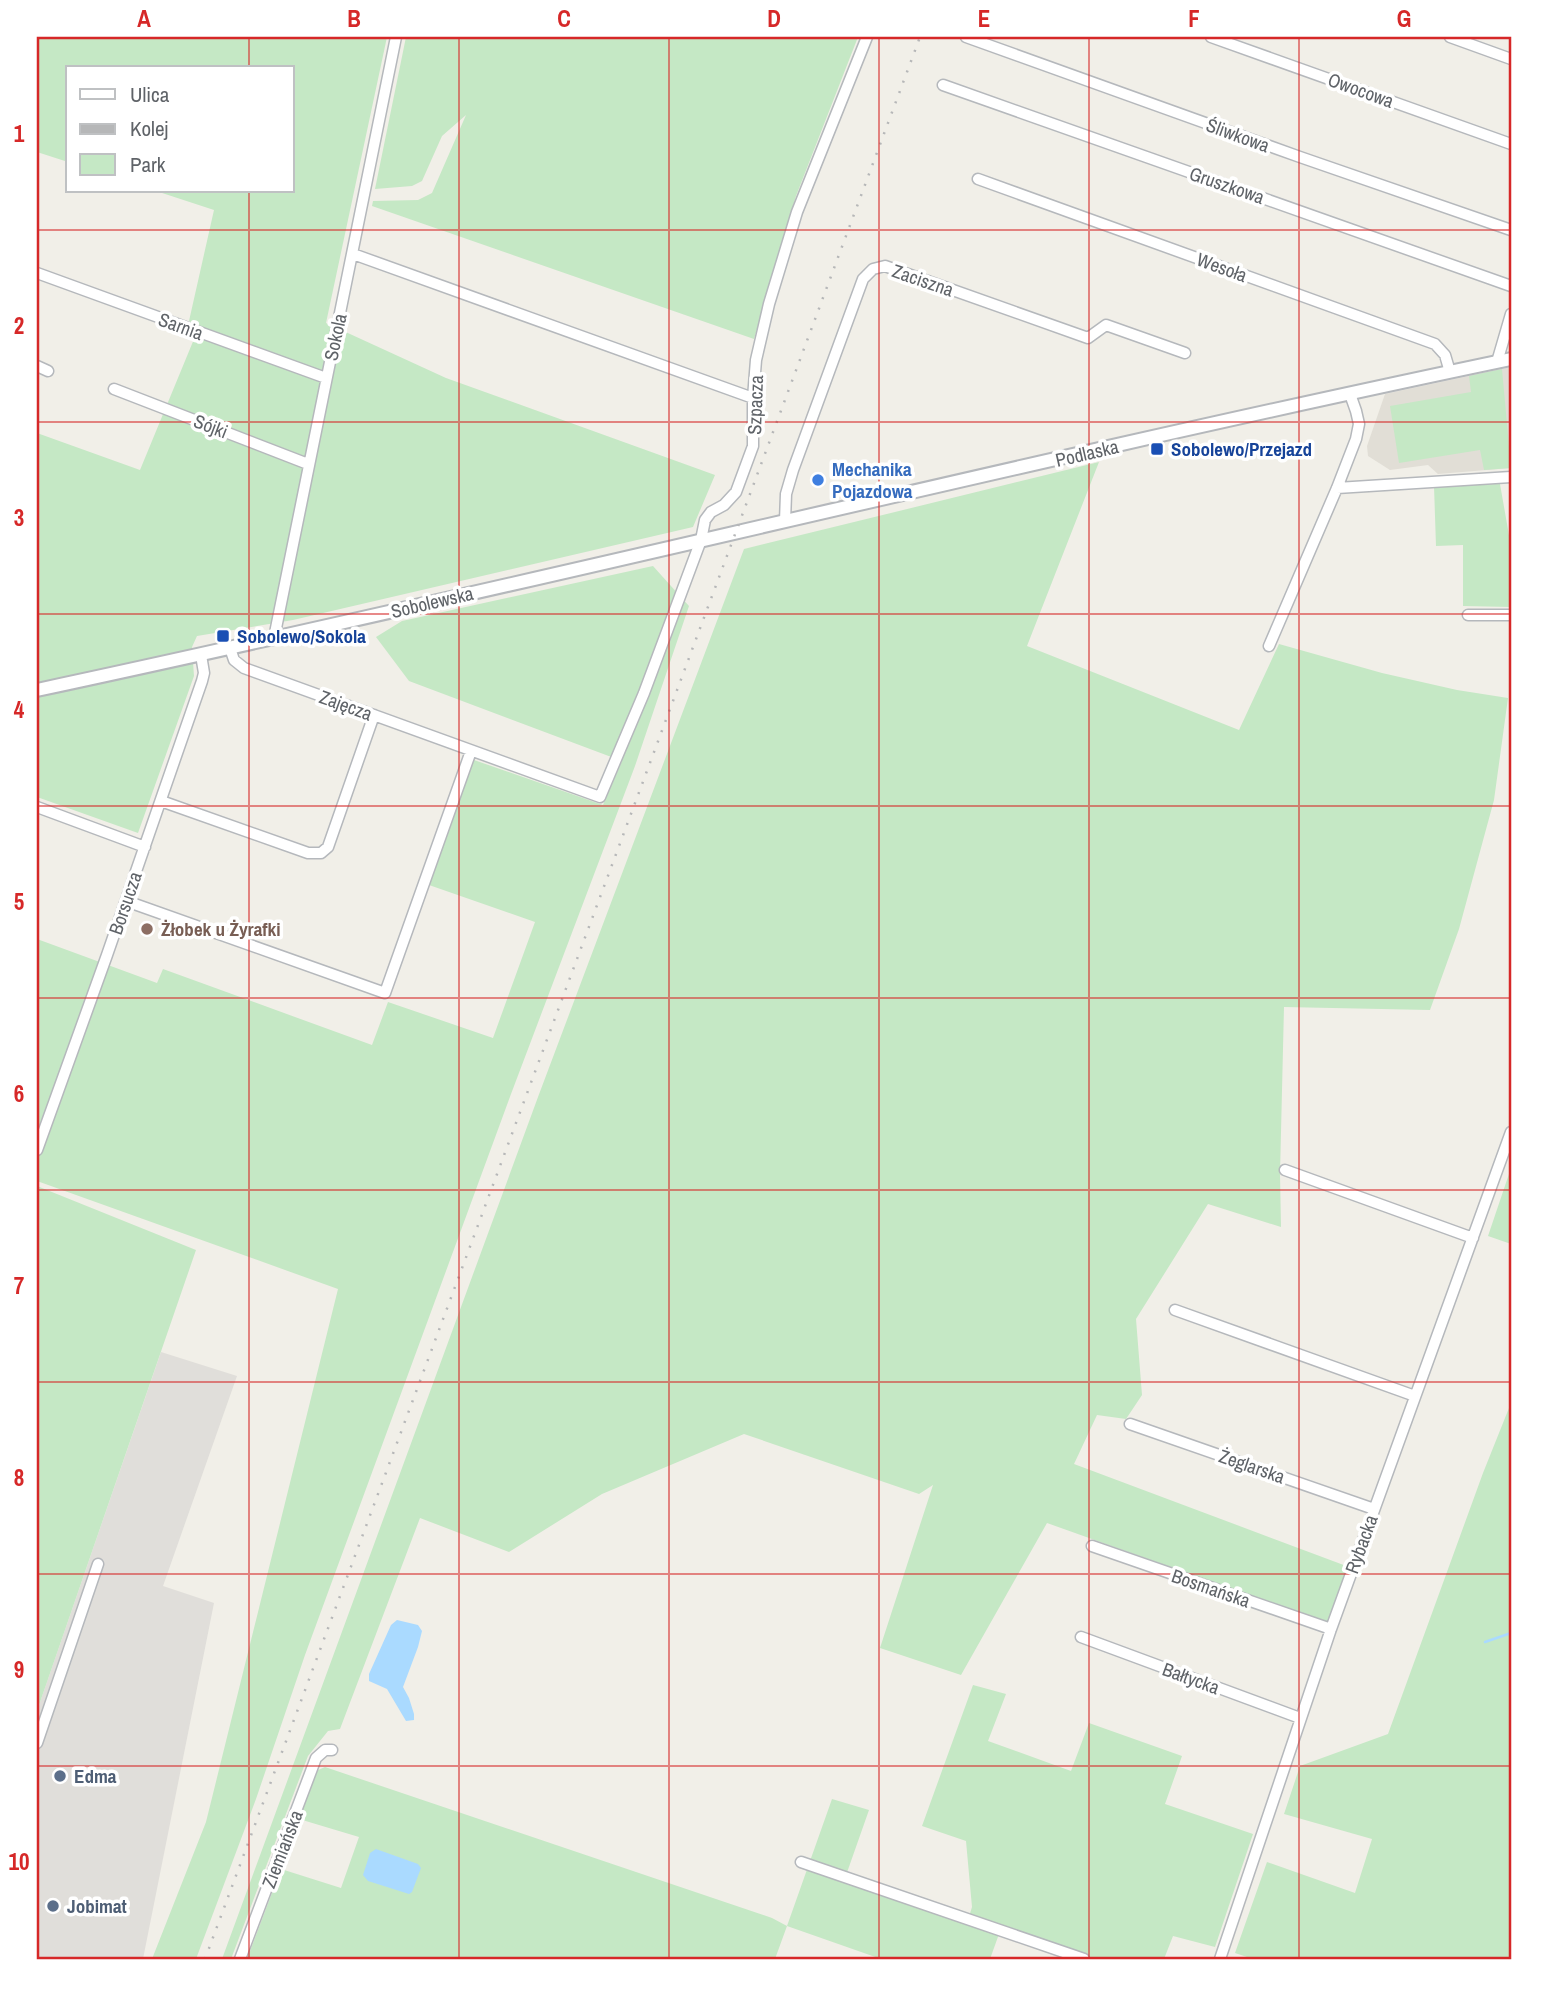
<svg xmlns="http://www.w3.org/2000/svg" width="1548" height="1996" viewBox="0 0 1548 1996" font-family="'Archivo Narrow',sans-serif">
<rect width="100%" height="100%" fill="#f1efe8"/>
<path fill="#e0deda" d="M 161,1352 L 237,1376 L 163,1586 L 214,1603 L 143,1959 L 37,1959 L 37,1711 Z"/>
<path fill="#e1ded6" d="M 1511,367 L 1511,468 L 1438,474 L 1428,465 L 1390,470 L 1368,456 L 1367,446 L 1385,394 Z"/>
<path fill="#c5e8c5" d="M 37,37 L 387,37 L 326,323 L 446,378 L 715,475 L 693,527 L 293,620 L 197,636 L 192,647 L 194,676 L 138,833 L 37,797 L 37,433 L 140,470 L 199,327 L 189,321 L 214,210 L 156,191 L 292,191 L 292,68 L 68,68 L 68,162 L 37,152 Z
M 406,37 L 738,37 L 742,38 L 743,37 L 858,37 L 796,196 L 754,339 L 372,206 L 373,201 L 418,200 L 432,193 L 466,115 L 442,136 L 422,181 L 412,186 L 375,189 Z
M 1502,369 L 1511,468 L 1484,470 L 1480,450 L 1399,463 L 1390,406 L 1471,392 L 1469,376 Z
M 1099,462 L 1027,646 L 1239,730 L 1279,644 L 1382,673 L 1457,690 L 1508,698 L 1494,800 L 1459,929 L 1430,1010 L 1284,1007 L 1280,1174 L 1281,1227 L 1208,1204 L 1136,1319 L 1142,1395 L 1126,1419 L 1097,1415 L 1074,1464 L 1349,1567 L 1330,1624 L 1047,1523 L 961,1675 L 880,1648 L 933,1485 L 919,1494 L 744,1434 L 602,1494 L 509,1552 L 420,1518 L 340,1729 L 328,1731 L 308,1756 L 231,1959 L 222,1959 L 538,1097 L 744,549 Z
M 1500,484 L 1510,541 L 1511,541 L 1511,607 L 1463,606 L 1463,545 L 1436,546 L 1434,486 Z
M 653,566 L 689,606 L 635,766 L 511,1094 L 305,1655 L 256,1799 L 196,1959 L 152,1959 L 206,1822 L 338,1289 L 37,1181 L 37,939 L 157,983 L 163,969 L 372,1045 L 388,1002 L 493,1038 L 535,922 L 429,885 L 474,760 L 603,805 L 622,761 L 409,681 L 376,637 L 402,621 Z
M 1511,1168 L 1511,1244 L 1488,1236 Z
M 37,1186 L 196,1250 L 37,1711 Z
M 1511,1403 L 1511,1959 L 1253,1959 L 1235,1953 L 1267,1862 L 1355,1893 L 1372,1839 L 1284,1814 L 1300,1766 L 1388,1734 L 1483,1473 Z
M 973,1685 L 1006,1694 L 988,1741 L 1071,1771 L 1089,1723 L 1182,1756 L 1165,1804 L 1253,1834 L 1215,1947 L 1173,1936 L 1164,1959 L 1072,1959 L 999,1934 L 990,1959 L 881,1959 L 787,1926 L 775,1959 L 247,1959 L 281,1869 L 341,1888 L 359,1837 L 299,1819 L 316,1771 L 325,1767 L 772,1918 L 787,1926 L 832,1799 L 869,1810 L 844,1881 L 967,1923 L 972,1907 L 966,1841 L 922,1826 Z"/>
<path fill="#aadaff" d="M 397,1620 L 418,1625 L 422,1631 L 418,1647 L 403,1687 L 409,1698 L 414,1714 L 414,1720 L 406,1721 L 387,1689 L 369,1681 L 369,1674 L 391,1625 Z
M 376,1849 L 418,1864 L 421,1868 L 412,1892 L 409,1894 L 368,1881 L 363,1875 L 370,1853 Z"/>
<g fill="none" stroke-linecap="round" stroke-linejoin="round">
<path stroke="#aadaff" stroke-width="2.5" d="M 1485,1642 L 1511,1633"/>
<defs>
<path id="minor" d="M 966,37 L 1300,157 L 1511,230
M 1211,37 L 1511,144
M 1450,37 L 1511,59
M 943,85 L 1511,286
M 978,179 L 1435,344 L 1445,355 L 1450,372
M 353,254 L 753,398
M 37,273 L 326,378
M 1497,362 L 1511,314
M 37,366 L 48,371
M 114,389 L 308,464
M 1337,488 L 1511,477
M 785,521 L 786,494 L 793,470 L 863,279 L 873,269 L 885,266 L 1088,338 L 1106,325 L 1185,353
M 1468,615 L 1511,615
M 274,638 L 396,37
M 1269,646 L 1337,488 L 1356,439 L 1359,424 L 1356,411 L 1350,394
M 230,648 L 234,660 L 244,668 L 600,797 L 644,693 L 701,540 L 705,520 L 711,512 L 724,505 L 736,492 L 753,446 L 753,398 L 756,360 L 769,304 L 797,212 L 867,37
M 161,801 L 308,853 L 321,853 L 328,847 L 374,715
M 37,807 L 145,847
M 126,901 L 385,993 L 471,751
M 37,1150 L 107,955 L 202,681 L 204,673 L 201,655
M 1285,1170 L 1473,1238
M 1175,1310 L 1415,1396
M 1130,1424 L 1374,1509
M 1092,1546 L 1331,1629
M 1081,1637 L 1300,1718
M 37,1743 L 98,1564
M 801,1862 L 1084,1959
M 240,1959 L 316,1758 L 325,1750 L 332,1750
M 1220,1959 L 1331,1629 L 1511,1132"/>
<path id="tertiary" d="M 37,690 C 529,585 1018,462 1511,359"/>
</defs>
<use href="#minor" stroke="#b5b8bc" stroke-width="13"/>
<use href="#tertiary" stroke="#b5b8bc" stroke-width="16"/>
<use href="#minor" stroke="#fff" stroke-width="10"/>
<use href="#tertiary" stroke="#fff" stroke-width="12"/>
<path stroke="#b6b7b8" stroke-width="2.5" stroke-dasharray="2 9" stroke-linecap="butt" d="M 205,1959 L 920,37"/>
</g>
<path fill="none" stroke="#d62828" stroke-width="2" stroke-opacity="0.55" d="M 249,37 L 249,68M 459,37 L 459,1959M 669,37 L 669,1959M 879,37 L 879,1959M 1089,37 L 1089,1959M 1299,37 L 1299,1959M 249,191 L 249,1959M 37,230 L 1511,230M 37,422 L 1511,422M 37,614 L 1511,614M 37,806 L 1511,806M 37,998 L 1511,998M 37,1190 L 1511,1190M 37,1382 L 1511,1382M 37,1574 L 1511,1574M 37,1766 L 1511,1766"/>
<g fill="#1a4fb4" stroke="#fff" stroke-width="2.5">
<rect x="1150" y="442" width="14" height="14" rx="3.5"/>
<rect x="216" y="629" width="14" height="14" rx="3.5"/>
</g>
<circle fill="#3f7fe0" stroke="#fff" stroke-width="2.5" cx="818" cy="480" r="7"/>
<circle fill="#8d6e63" stroke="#fff" stroke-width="2.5" cx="147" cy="929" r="7"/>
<g fill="#5c6f8a" stroke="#fff" stroke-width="2.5">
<circle cx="60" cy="1776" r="7"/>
<circle cx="53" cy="1906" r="7"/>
</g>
<g text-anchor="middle" stroke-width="7" stroke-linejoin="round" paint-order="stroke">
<g font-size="19" fill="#5f6368" stroke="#fff">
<text transform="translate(1361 90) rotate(20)" y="7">Owocowa</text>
<text transform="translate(1238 135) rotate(20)" y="7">Śliwkowa</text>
<text transform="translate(1227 185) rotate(19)" y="7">Gruszkowa</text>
<text transform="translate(1222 267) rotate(20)" y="7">Wesoła</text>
<text transform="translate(923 280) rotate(19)" y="7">Zaciszna</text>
<text transform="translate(181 326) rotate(20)" y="7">Sarnia</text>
<text transform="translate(335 337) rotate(-78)" y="7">Sokola</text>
<text transform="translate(755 405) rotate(-88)" y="7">Szpacza</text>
<text transform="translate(211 426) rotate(21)" y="7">Sójki</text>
<text transform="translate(1087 453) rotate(-13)" y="7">Podlaska</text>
<text transform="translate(432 602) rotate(-13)" y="7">Sobolewska</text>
<text transform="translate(346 705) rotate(20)" y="7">Zajęcza</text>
<text transform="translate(125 903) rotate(-71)" y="7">Borsucza</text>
<text transform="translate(1252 1466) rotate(19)" y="7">Żeglarska</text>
<text transform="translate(1361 1544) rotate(-70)" y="7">Rybacka</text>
<text transform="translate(1211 1588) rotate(19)" y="7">Bosmańska</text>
<text transform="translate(1191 1678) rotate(20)" y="7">Bałtycka</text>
<text transform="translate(282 1849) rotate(-69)" y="7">Ziemiańska</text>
</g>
<g font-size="19" font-weight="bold" fill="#164399" stroke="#fff" text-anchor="start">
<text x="1171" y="456">Sobolewo/Przejazd</text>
<text x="237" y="643">Sobolewo/Sokola</text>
</g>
<g font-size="19" font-weight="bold" fill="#366cbe" stroke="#fff" text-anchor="start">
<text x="832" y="476">Mechanika<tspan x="832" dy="22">Pojazdowa</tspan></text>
</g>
<g font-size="19" font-weight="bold" fill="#785e54" stroke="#fff" text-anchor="start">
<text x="161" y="936">Żłobek u Żyrafki</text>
</g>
<g font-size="19" font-weight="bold" fill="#4e5e75" stroke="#fff" text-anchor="start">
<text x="74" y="1783">Edma</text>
<text x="67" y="1913">Jobimat</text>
</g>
</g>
<rect width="1548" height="1996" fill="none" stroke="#ffffff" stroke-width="77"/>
<rect x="66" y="66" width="228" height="126" fill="#ffffff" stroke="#bfc1c3" stroke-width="2"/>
<rect x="80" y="89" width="35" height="10" fill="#ffffff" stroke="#bfc1c3" stroke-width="2"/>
<text x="130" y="102" font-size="21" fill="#5f6368">Ulica</text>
<rect x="80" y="124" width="35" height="10" fill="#b6b7b8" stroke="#bfc1c3" stroke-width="2"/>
<text x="130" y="136" font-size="21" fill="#5f6368">Kolej</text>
<rect x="80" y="154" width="35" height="21" fill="#c5e8c5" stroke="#bfc1c3" stroke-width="2"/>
<text x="130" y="172" font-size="21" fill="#5f6368">Park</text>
<rect x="38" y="38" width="1472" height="1920" fill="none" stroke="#d62828" stroke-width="2.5"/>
<g font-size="23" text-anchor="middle" font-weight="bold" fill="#d62828">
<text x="144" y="27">A</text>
<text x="354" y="27">B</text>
<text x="564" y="27">C</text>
<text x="774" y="27">D</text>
<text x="984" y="27">E</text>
<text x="1194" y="27">F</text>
<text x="1404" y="27">G</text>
<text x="19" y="142">1</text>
<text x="19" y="334">2</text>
<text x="19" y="526">3</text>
<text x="19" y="718">4</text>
<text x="19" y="910">5</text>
<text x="19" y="1102">6</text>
<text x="19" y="1294">7</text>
<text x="19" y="1486">8</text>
<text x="19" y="1678">9</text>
<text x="19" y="1870">10</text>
</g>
</svg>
